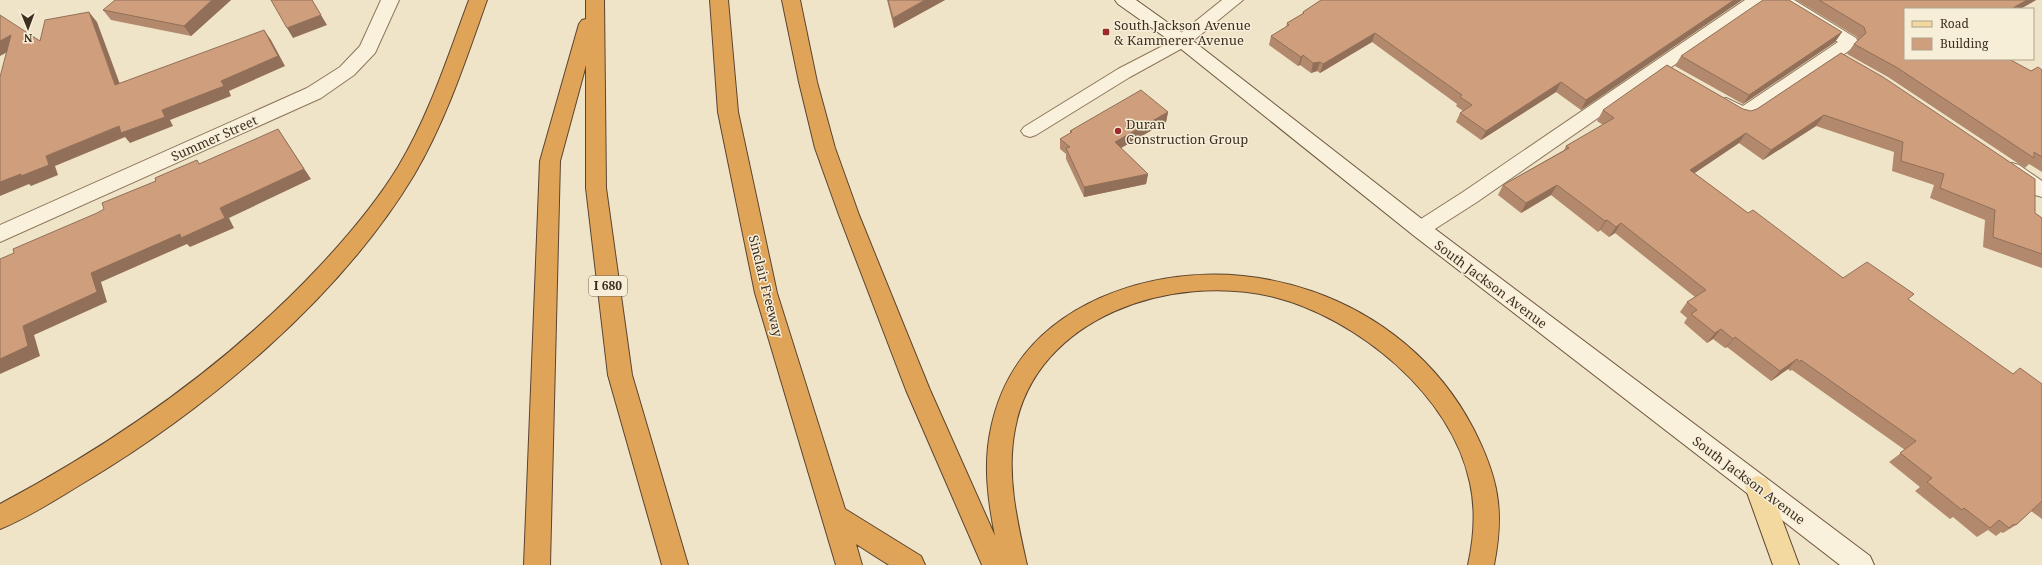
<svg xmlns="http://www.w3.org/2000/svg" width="2042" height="565" viewBox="0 0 2042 565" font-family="'Noto Serif',serif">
<rect width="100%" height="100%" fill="#f0e4c8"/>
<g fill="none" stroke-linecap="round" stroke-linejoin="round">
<defs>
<path id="service" d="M 1745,0 L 1764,0 L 1762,4 L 1477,202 L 1427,234 L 1420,236 L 1413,234 L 1410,229 L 1413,224 L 1463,192 Z
M 1774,0 L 1794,0 L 1856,38 L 1858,42 L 1856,46 L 1749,118 L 1743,120 L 1720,108 L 1717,104 L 1720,100 L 1726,98 L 1743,106 L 1838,42 L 1776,4 Z
M 1182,36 L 1188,37 L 1190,41 L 1188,45 L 1130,77 L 1036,135 L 1030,137 L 1024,135 L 1021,131 L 1024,127 L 1118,69 Z
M 2012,163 L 2019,165 L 2042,181 L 2042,197 L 2035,195 L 2005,175 L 2003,170 L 2005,165 Z"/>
<path id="minor" d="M 381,0 L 399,0 L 375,53 L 354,75 L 321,98 L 0,242 L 0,225 L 307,88 L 340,67 L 360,46 Z
M 1222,0 L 1243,0 L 1188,45 L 1182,47 L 1176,45 L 1173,41 L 1176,37 Z"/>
<path id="secondary" d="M 1115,0 L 1136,0 L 1188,37 L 1427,223 L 1870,556 L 1874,565 L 1840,565 L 1413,235 L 1176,45 L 1118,4 Z"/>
<path id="primary" d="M 1758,476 L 1767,479 L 1799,565 L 1773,565 L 1745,487 L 1749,479 Z"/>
<path id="motorway" d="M 469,0 L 487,0 C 466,59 446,121 414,175 C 340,298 207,409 85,482 C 58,498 30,517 0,529 L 0,504 C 118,441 227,365 319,267 C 348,236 376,203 398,167 C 429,116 448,56 469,0 Z
M 586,0 L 604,0 L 606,188 L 632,375 L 688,565 L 662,565 L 608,375 L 586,188 L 586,65 L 560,161 L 550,565 L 524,565 L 540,161 L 579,24 L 582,20 L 586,19 Z
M 710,0 L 728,0 L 738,112 L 777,293 L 845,509 L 921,556 L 925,565 L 889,565 L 856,544 L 862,565 L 836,565 L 755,293 L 718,112 Z
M 782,0 L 800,0 L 817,82 L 835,148 L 859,215 L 930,390 L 995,536 C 988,501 983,464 991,428 C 1004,366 1042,324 1100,298 C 1235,239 1404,295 1473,428 C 1498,477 1505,510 1494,565 L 1468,565 C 1474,538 1476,510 1470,483 C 1452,395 1357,318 1274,297 C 1173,272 1036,316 1015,429 C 1006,474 1017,521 1027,565 L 982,565 L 906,390 L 839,215 L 815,148 L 799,82 Z"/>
</defs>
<use href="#service" stroke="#8d765c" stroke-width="2"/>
<use href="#minor" stroke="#8d765c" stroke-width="2"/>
<use href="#secondary" stroke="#6f573f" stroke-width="2"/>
<use href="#primary" stroke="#5b4430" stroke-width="2"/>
<use href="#motorway" stroke="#5b4430" stroke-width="2"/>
<use href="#service" fill="#faf1dc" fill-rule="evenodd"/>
<use href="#minor" fill="#faf1dc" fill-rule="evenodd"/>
<use href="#secondary" fill="#faf1dc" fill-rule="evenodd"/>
<use href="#primary" fill="#f3d9a0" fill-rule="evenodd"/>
<use href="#motorway" fill="#e0a458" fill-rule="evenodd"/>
</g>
<path fill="#b2896c" d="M 231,0 L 191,36 L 111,20 L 103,10 Z
M 887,0 L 945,0 L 894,28 Z
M 1321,0 L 1742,0 L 1581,110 L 1556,92 L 1481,140 L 1456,122 L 1460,113 L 1463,111 L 1456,106 L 1457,104 L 1372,42 L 1320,73 L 1317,71 L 1311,73 L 1300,65 L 1298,66 L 1269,45 L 1271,36 L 1286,27 L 1287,23 L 1302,14 L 1303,12 Z
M 1796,0 L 2036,0 L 2020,9 L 1905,9 L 2031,71 L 2042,70 L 2042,172 L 2029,164 L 2025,168 L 1888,77 L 1847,54 L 1854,44 L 1858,40 L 1857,37 Z
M 1842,32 L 1835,42 L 1743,104 L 1675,66 L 1681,56 Z
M 1841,53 L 2035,213 L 2042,218 L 2042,268 L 1983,247 L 1985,220 L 1930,198 L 1934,185 L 1892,171 L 1894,152 L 1816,126 L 1763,160 L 1739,143 L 1694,173 L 1748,213 L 1843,278 L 1908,300 L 2012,374 L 2042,384 L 2042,519 L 2031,511 L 2016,525 L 2003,533 L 2001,532 L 1996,536 L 1988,530 L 1977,537 L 1953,517 L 1950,519 L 1915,491 L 1920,487 L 1889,462 L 1905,450 L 1792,370 L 1790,371 L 1788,369 L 1771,381 L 1727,347 L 1725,348 L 1713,339 L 1707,343 L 1684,323 L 1687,318 L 1680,312 L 1687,302 L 1695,297 L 1615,233 L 1609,237 L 1600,230 L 1598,232 L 1551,195 L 1521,213 L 1498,195 L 1503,185 L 1564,150 L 1566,146 L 1603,125 L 1597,121 L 1603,110 L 1743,109 L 1751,111 L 1757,109 Z
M 1168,112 L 1166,122 L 1121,148 L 1148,174 L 1146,184 L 1084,197 L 1066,159 L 1066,154 L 1060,149 L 1060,139 L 1070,133 L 1070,131 Z"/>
<path fill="#916f58" d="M 212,0 L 231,0 L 191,36 L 184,26 Z
M 312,0 L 327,25 L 293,38 L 287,28 Z
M 925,0 L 945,0 L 894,28 L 893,18 Z
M 1734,0 L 1742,0 L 1581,110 L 1586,100 Z
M 2027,0 L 2036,0 L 2020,9 L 2011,9 Z
M 89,12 L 97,22 L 124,95 L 115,85 Z
M 264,30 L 271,40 L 285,66 L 229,91 L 231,96 L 170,120 L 173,126 L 130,143 L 125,137 L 55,166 L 58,175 L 31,186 L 29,184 L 0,196 L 0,182 L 46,156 L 119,126 L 162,110 L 221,81 Z
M 1842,32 L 1835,42 L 1743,104 L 1749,95 Z
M 1375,33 L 1372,42 L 1320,73 L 1323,64 Z
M 11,35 L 20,45 L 0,56 L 0,41 Z
M 1303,55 L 1300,65 L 1298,66 L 1301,57 Z
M 1320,62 L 1317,71 L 1311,73 L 1313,63 Z
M 1561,82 L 1556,92 L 1481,140 L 1486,131 Z
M 1168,112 L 1166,122 L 1114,152 L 1115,142 Z
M 1824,115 L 1816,126 L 1763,160 L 1771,150 Z
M 278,129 L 311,179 L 229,218 L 234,228 L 190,247 L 187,244 L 101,282 L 107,302 L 34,335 L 40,356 L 0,374 L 0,359 L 23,326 L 91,273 L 220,208 Z
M 1746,133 L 1739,143 L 1683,181 L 1690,170 Z
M 1148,174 L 1146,184 L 1084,197 L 1084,187 Z
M 1557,185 L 1551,195 L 1521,213 L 1526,203 Z
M 1607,220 L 1600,230 L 1598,232 L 1605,221 Z
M 1621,223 L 1615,233 L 1609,237 L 1616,227 Z
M 1721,329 L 1713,339 L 1707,343 L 1715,333 Z
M 1735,337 L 1727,347 L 1725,348 L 1733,339 Z
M 1797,359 L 1788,369 L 1771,381 L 1780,371 Z"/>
<path fill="#cf9f7d" stroke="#916f58" d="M 115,0 L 212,0 L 184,26 L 103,10 Z
M 271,0 L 312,0 L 321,15 L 287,28 Z
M 888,0 L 925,0 L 893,18 Z
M 1321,0 L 1734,0 L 1586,100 L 1561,82 L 1486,131 L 1460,113 L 1472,105 L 1460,97 L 1462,95 L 1375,33 L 1323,64 L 1320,62 L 1313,63 L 1303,55 L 1301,57 L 1271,36 L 1289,25 L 1287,23 L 1304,13 L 1303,12 Z
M 1763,0 L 1789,0 L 1842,32 L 1749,95 L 1681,56 Z
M 1819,0 L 2027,0 L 2011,9 L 1905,9 L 1905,59 L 2009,59 L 2031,71 L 2038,67 L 2042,70 L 2042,157 L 2034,152 L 2034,158 L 1896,67 L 1854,44 L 1866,33 L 1864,27 Z
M 89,12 L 115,85 L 264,30 L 278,56 L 221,81 L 224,86 L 162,110 L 165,117 L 121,133 L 119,126 L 46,156 L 49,165 L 21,176 L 21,174 L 0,182 L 0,77 L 11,35 L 0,41 L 0,15 L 40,41 L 45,20 Z
M 1841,53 L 1883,77 L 2035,179 L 2035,213 L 2042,218 L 2042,254 L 1993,237 L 1995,210 L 1940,188 L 1944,174 L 1901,161 L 1903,142 L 1824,115 L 1771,150 L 1746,133 L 1690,170 L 1748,213 L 1753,210 L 1843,278 L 1867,262 L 1914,294 L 1908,299 L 2013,374 L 2020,368 L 2042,384 L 2042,501 L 2016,525 L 2014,524 L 2009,528 L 1999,520 L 1990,528 L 1964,508 L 1962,510 L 1927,482 L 1932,478 L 1900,453 L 1916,441 L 1801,360 L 1800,362 L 1797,359 L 1780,371 L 1735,337 L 1733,339 L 1721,329 L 1715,333 L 1691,314 L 1697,310 L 1687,302 L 1706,290 L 1621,223 L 1616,227 L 1607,220 L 1605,221 L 1557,185 L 1526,203 L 1503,185 L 1569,148 L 1566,146 L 1614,118 L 1603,110 L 1667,65 L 1743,109 L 1751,111 L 1757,109 Z
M 1141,90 L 1168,112 L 1115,142 L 1148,174 L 1084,187 L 1066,148 L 1070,147 L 1060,139 L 1072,132 L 1070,131 Z
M 278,129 L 304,169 L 220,208 L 225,218 L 181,238 L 180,234 L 91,273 L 97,292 L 23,326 L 28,346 L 0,359 L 0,259 L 14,253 L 13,249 L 97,213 L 104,209 L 102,203 L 156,181 L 155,178 L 197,160 L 199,164 Z"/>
<g fill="#9e2a2b" stroke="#f7eed8" stroke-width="1.5">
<rect x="1102" y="28" width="8" height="8" rx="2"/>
<circle cx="1118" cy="131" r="4"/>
</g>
<g text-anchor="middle" stroke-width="3" stroke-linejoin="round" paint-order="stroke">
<rect fill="#f7eed8" stroke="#756857" stroke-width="1" x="589" y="276" width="38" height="20" rx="3"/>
<g font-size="12" font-weight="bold" fill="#3d2e20">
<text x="608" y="290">I 680</text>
</g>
<g font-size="13" fill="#3d2e20" stroke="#f7eed8" text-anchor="start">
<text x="1114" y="30">South Jackson Avenue<tspan x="1114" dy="15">&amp; Kammerer Avenue</tspan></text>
<text x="1126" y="129">Duran<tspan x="1126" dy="15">Construction Group</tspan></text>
</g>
<g font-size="13" fill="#3d2e20" stroke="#f7eed8">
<text transform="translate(214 138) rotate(-24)" y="5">Summer Street</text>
<text transform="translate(1491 284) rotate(37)" y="5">South Jackson Avenue</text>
<text transform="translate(766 286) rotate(76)" y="5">Sinclair Freeway</text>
<text transform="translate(1749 480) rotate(37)" y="5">South Jackson Avenue</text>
</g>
</g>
<rect x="1904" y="8" width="130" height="52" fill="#f7eed8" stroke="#ada18e"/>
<rect x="1912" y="21" width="20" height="6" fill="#f3d9a0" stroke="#ada18e"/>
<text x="1940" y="28" font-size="12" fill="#3d2e20">Road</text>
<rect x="1912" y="38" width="20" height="12" fill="#cf9f7d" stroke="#ada18e"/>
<text x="1940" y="48" font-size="12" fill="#3d2e20">Building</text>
<g transform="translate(28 28) rotate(179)" stroke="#f7eed8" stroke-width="3" paint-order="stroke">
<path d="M0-3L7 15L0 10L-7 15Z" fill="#3d2e20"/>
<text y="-6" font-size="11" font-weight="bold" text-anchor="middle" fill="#3d2e20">N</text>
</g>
</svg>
